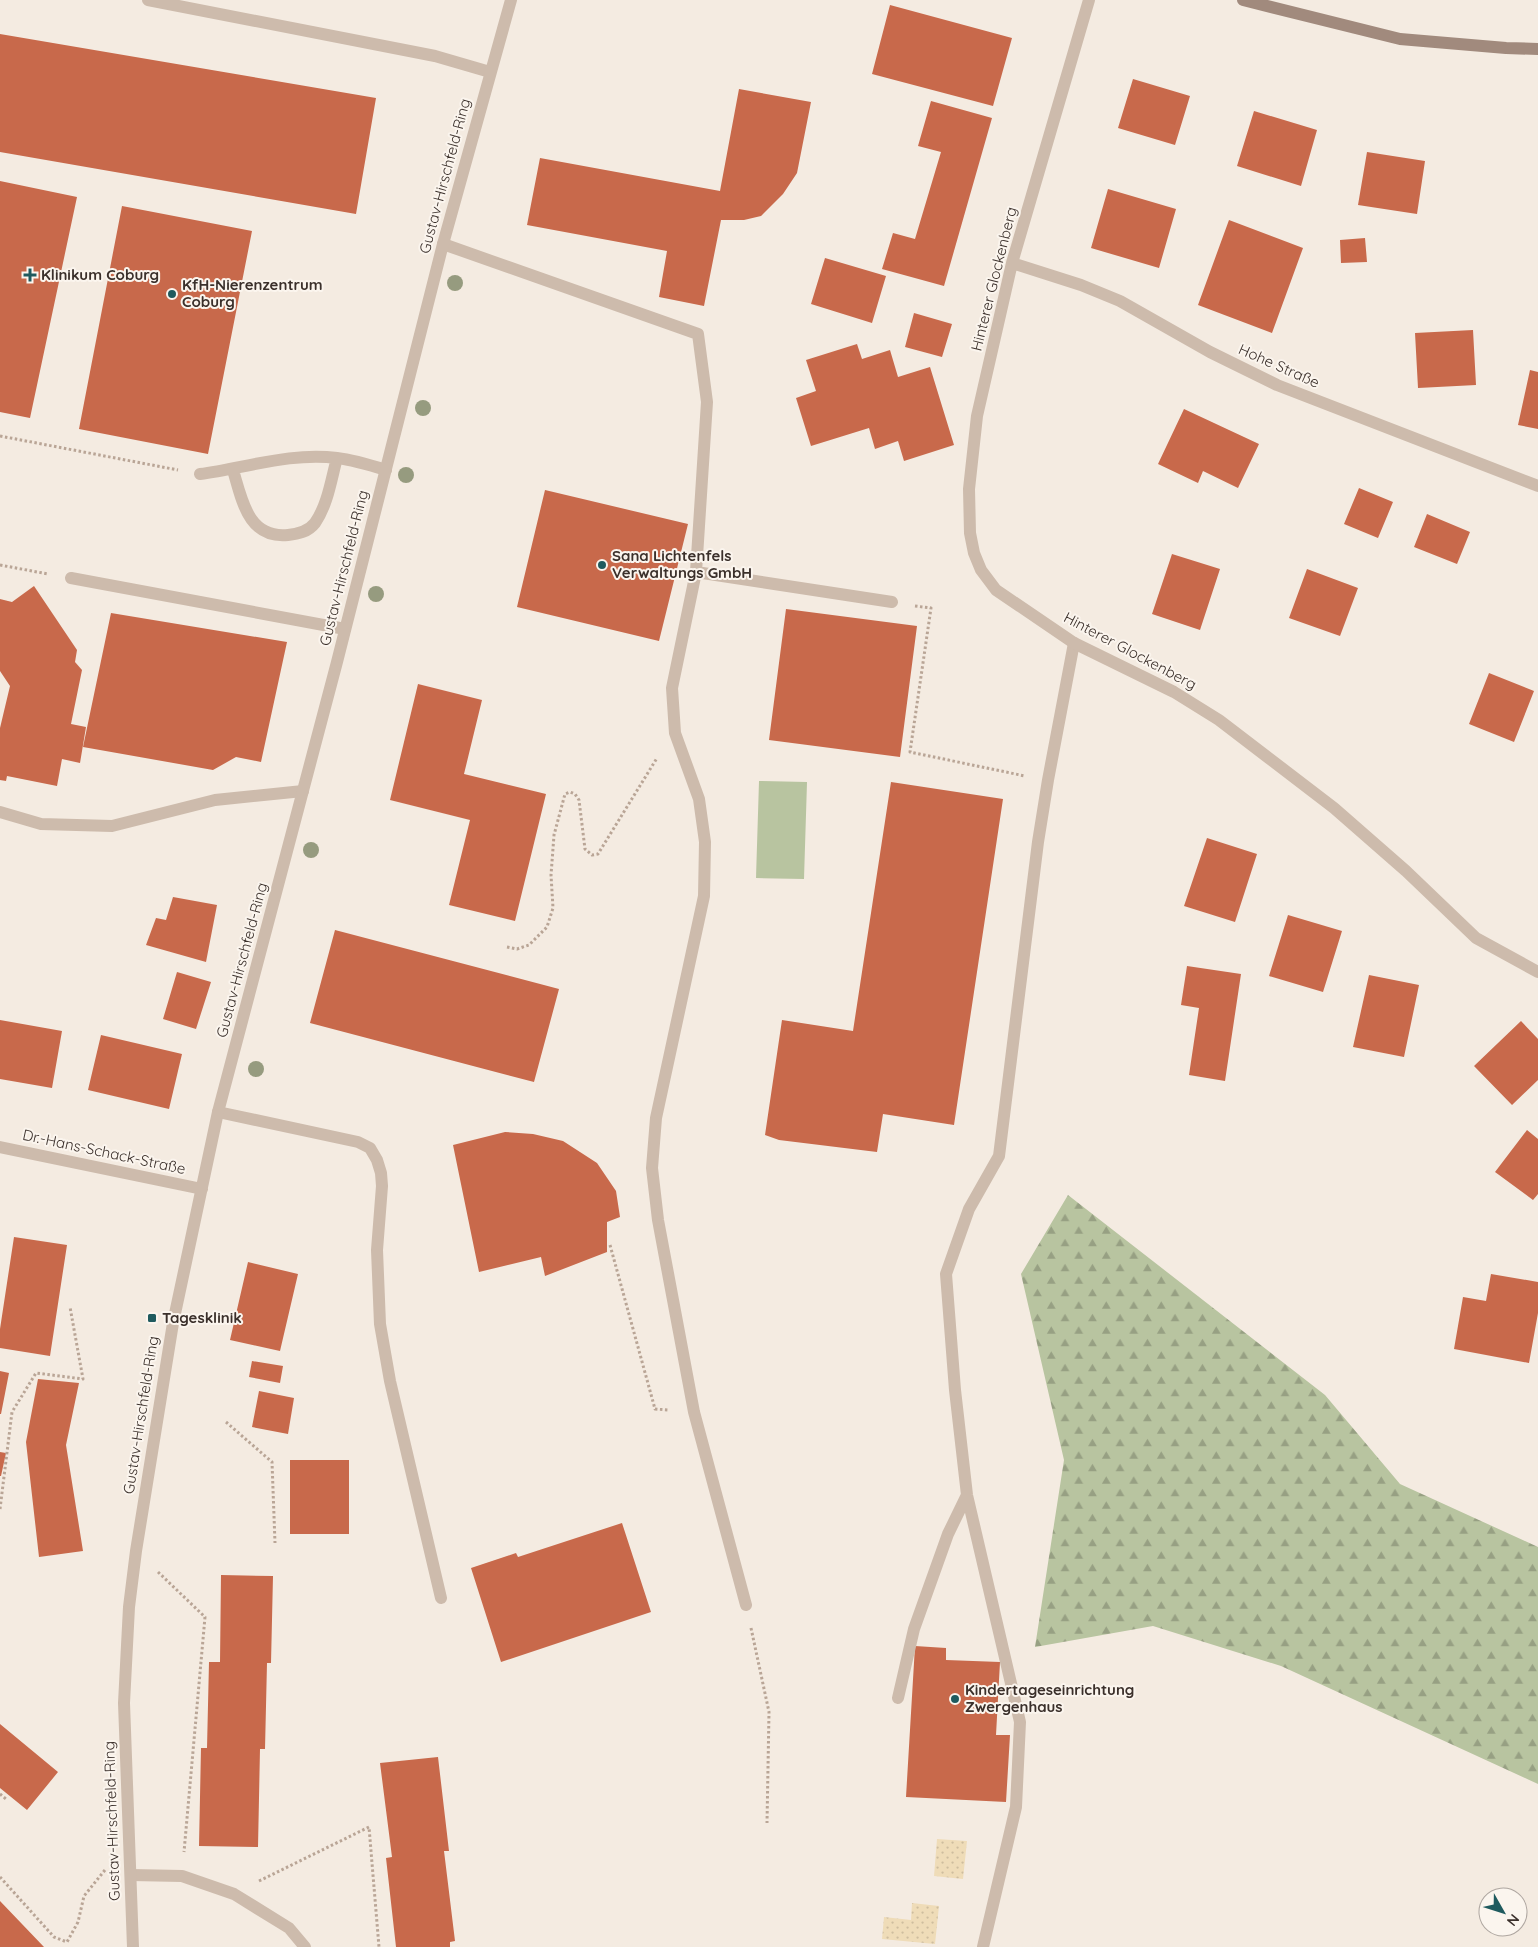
<svg xmlns="http://www.w3.org/2000/svg" width="1538" height="1947" viewBox="0 0 1538 1947" font-family="Quicksand,sans-serif">
<defs>
<pattern id="forest-firs" width="22" height="20" patternUnits="userSpaceOnUse" patternTransform="scale(1.25)"><rect width="22" height="20" fill="#b8c4a0"/><path d="M5 1l3.5 6h-7zM16 11l3.5 6h-7z" fill="#97a083"/></pattern>
<pattern id="sand-dots" width="8" height="8" patternUnits="userSpaceOnUse" patternTransform="scale(1.25)"><rect width="8" height="8" fill="#efdcb8"/><path d="M2 2h.1M6 6h.1" fill="none" stroke="#cebd9e" stroke-width="1.8" stroke-linecap="round"/></pattern>
</defs>
<rect width="100%" height="100%" fill="#f4ebe1"/>
<path fill="url(#forest-firs)" d="M 1068,1195 L 1325,1395 L 1400,1484 L 1538,1547 L 1538,1784 L 1281,1666 L 1153,1626 L 1035,1647 L 1064,1460 L 1021,1274 Z"/>
<path fill="url(#sand-dots)" d="M 937,1839 L 967,1841 L 963,1879 L 934,1876 Z
M 912,1903 L 939,1906 L 935,1944 L 882,1939 L 884,1917 L 911,1920 Z"/>
<path fill="#b8c4a0" d="M 759,781 L 807,782 L 804,879 L 756,878 Z"/>
<path fill="#c8694b" d="M 890,5 L 1012,38 L 993,106 L 872,74 Z
M 0,34 L 376,98 L 356,214 L 0,152 Z
M 1133,79 L 1190,96 L 1175,145 L 1118,128 Z
M 739,89 L 811,102 L 797,173 L 783,194 L 761,216 L 744,220 L 721,220 L 704,306 L 659,297 L 667,251 L 527,225 L 540,158 L 720,191 Z
M 931,101 L 992,118 L 944,286 L 882,269 L 893,233 L 915,239 L 941,152 L 918,146 Z
M 1254,111 L 1317,130 L 1301,186 L 1237,166 Z
M 1367,152 L 1425,161 L 1417,214 L 1358,205 Z
M 0,181 L 77,197 L 30,418 L 0,412 Z
M 1108,189 L 1176,209 L 1159,268 L 1091,248 Z
M 122,206 L 252,231 L 208,454 L 79,429 Z
M 1229,220 L 1303,248 L 1272,333 L 1198,305 Z
M 1365,238 L 1367,262 L 1341,263 L 1340,240 Z
M 825,258 L 886,276 L 872,323 L 811,304 Z
M 914,313 L 952,324 L 942,357 L 905,347 Z
M 1473,330 L 1476,385 L 1418,388 L 1415,333 Z
M 857,344 L 862,359 L 890,350 L 898,377 L 930,367 L 954,445 L 904,461 L 898,441 L 875,449 L 869,428 L 811,446 L 796,398 L 816,391 L 806,360 Z
M 1530,370 L 1538,372 L 1538,429 L 1518,425 Z
M 1184,409 L 1259,444 L 1238,488 L 1203,471 L 1198,483 L 1158,464 Z
M 1359,488 L 1393,502 L 1378,538 L 1344,524 Z
M 545,490 L 688,524 L 659,641 L 517,607 Z
M 1427,514 L 1470,532 L 1457,564 L 1414,547 Z
M 1172,554 L 1220,569 L 1200,630 L 1152,614 Z
M 1307,569 L 1358,588 L 1340,636 L 1289,618 Z
M 34,586 L 77,650 L 75,662 L 82,670 L 71,724 L 86,727 L 80,763 L 62,759 L 57,786 L 7,776 L 6,781 L 0,780 L 0,728 L 10,686 L 0,671 L 0,599 L 12,602 Z
M 786,609 L 917,626 L 900,757 L 769,740 Z
M 111,613 L 287,642 L 261,762 L 236,757 L 213,770 L 83,747 Z
M 1489,673 L 1534,691 L 1514,742 L 1469,724 Z
M 418,684 L 482,700 L 464,774 L 546,794 L 515,921 L 449,905 L 470,820 L 390,800 Z
M 891,782 L 1003,799 L 954,1125 L 883,1114 L 877,1152 L 779,1140 L 765,1135 L 782,1020 L 853,1031 Z
M 1207,838 L 1257,854 L 1235,922 L 1184,906 Z
M 173,897 L 217,905 L 206,962 L 146,945 L 156,918 L 166,920 Z
M 1288,915 L 1342,931 L 1323,992 L 1269,976 Z
M 335,930 L 559,989 L 534,1082 L 310,1023 Z
M 1187,966 L 1241,974 L 1225,1081 L 1189,1075 L 1199,1008 L 1181,1005 Z
M 177,972 L 211,982 L 196,1029 L 163,1019 Z
M 1369,975 L 1419,985 L 1404,1057 L 1353,1047 Z
M 0,1020 L 62,1031 L 52,1088 L 0,1079 Z
M 1521,1021 L 1538,1039 L 1538,1080 L 1512,1105 L 1474,1066 Z
M 101,1035 L 182,1054 L 169,1109 L 88,1090 Z
M 1527,1130 L 1538,1139 L 1538,1194 L 1533,1200 L 1495,1172 Z
M 505,1132 L 533,1134 L 563,1141 L 597,1163 L 616,1191 L 620,1217 L 607,1222 L 607,1252 L 545,1276 L 541,1257 L 479,1272 L 453,1145 Z
M 14,1237 L 67,1245 L 50,1356 L 0,1348 L 0,1329 Z
M 248,1262 L 298,1274 L 280,1351 L 230,1340 Z
M 1491,1274 L 1538,1282 L 1538,1313 L 1529,1363 L 1454,1349 L 1463,1297 L 1486,1301 Z
M 252,1361 L 283,1366 L 280,1383 L 249,1377 Z
M 0,1371 L 9,1373 L 1,1414 L 0,1414 Z
M 38,1379 L 79,1383 L 66,1445 L 83,1551 L 39,1557 L 26,1442 Z
M 259,1391 L 294,1398 L 288,1434 L 252,1427 Z
M 0,1452 L 6,1453 L 1,1476 L 0,1476 Z
M 290,1460 L 349,1460 L 349,1534 L 290,1534 Z
M 622,1523 L 651,1612 L 501,1662 L 471,1568 L 516,1553 L 518,1557 Z
M 221,1575 L 273,1576 L 271,1663 L 267,1663 L 265,1749 L 260,1749 L 258,1847 L 199,1846 L 201,1748 L 207,1748 L 209,1662 L 220,1662 Z
M 915,1646 L 946,1648 L 946,1660 L 1000,1662 L 996,1735 L 1010,1735 L 1006,1802 L 906,1797 Z
M 0,1724 L 58,1772 L 27,1810 L 0,1788 Z
M 438,1757 L 449,1851 L 444,1851 L 455,1941 L 450,1942 L 450,1947 L 396,1947 L 386,1858 L 392,1857 L 380,1763 Z
M 0,1901 L 44,1947 L 0,1947 Z"/>
<g fill="none" stroke-linecap="round" stroke-linejoin="round">
<path stroke="#b9a596" stroke-width="3" stroke-dasharray="2.5 2.5" stroke-linecap="butt" d="M 0,436 L 178,470
M 0,565 L 48,574
M 915,606 L 931,608 L 910,752 L 1025,776
M 507,947 L 517,949 L 529,945 L 547,927 L 553,908 L 551,875 L 554,835 L 565,794 L 570,792 L 575,794 L 579,800 L 585,849 L 592,855 L 598,854 L 657,758
M 610,1245 L 655,1409 L 668,1410
M 226,1422 L 272,1462 L 275,1543
M 0,1509 L 12,1412 L 36,1373 L 83,1379 L 70,1307
M 158,1572 L 205,1617 L 184,1852
M 751,1628 L 769,1712 L 767,1823
M 0,1794 L 6,1799
M 0,1877 L 54,1937 L 67,1942 L 78,1922 L 84,1896 L 105,1870
M 259,1881 L 369,1827 L 379,1947"/>
<path stroke="#cdbbac" stroke-width="12" d="M 148,0 L 435,56 L 490,72
M 443,244 L 698,334 L 707,402 L 696,572 L 892,602
M 233,470 C 242,500 248,539 288,535 C 298,534 308,532 315,523 C 328,504 331,480 337,458
M 200,474 C 245,468 291,452 337,458 C 354,460 370,465 386,470
M 696,572 L 672,688 L 675,733 L 699,799 L 705,842 L 704,896 L 656,1118 L 652,1168 L 658,1220 L 694,1412 L 746,1605
M 71,578 L 345,629
M 0,812 L 41,824 L 112,826 L 215,800 L 303,791
M 218,1112 L 358,1142 L 370,1148 L 377,1160 L 381,1173 L 382,1186 L 377,1250 L 380,1324 L 390,1381 L 441,1598
M 898,1698 L 914,1629 L 948,1534 L 967,1495
M 131,1875 L 182,1876 L 234,1894 L 289,1928 L 305,1947
M 983,1947 L 1016,1807 L 1020,1722 L 967,1495 L 955,1390 L 946,1274 L 969,1209 L 999,1156 L 1038,842 L 1048,780 L 1074,643"/>
<path stroke="#cdbbac" stroke-width="12" d="M 1089,0 L 1012,263 L 977,416 L 969,489 L 970,533 L 974,553 L 981,570 L 996,590 L 1074,643 L 1174,692 L 1219,720 L 1334,808 L 1406,871 L 1476,938 L 1538,972
M 1012,263 L 1081,285 L 1120,301 L 1210,352 L 1277,385 L 1538,486
M 0,1147 L 202,1189
M 133,1947 L 124,1703 L 129,1607 L 136,1551 L 173,1323 L 218,1112 L 337,662 L 443,244 L 511,0"/>
<path stroke="#a18a7d" stroke-width="12" d="M 1243,0 L 1400,39 L 1506,48 L 1538,49"/>
</g>
<g fill="#969b7f">
<circle cx="455" cy="283" r="8"/>
<circle cx="423" cy="408" r="8"/>
<circle cx="406" cy="475" r="8"/>
<circle cx="376" cy="594" r="8"/>
<circle cx="311" cy="850" r="8"/>
<circle cx="256" cy="1069" r="8"/>
</g>
<g fill="#1f5a5e" stroke="#fbf5ee" stroke-width="2">
<path d="M27.5 267.5h5v5h5v5h-5v5h-5v-5h-5v-5h5z"/>
<circle cx="172" cy="294" r="5"/>
<circle cx="602" cy="565" r="5"/>
<rect x="147" y="1313" width="10" height="10" rx="2.5"/>
<circle cx="955" cy="1699" r="5"/>
</g>
<g text-anchor="middle" stroke-width="4" stroke-linejoin="round" paint-order="stroke">
<g font-size="15" fill="#3b302b" stroke="#fbf5ee">
<text transform="translate(445 176) rotate(-75)" y="5">Gustav-Hirschfeld-Ring</text>
<text transform="translate(994 279) rotate(-76)" y="5">Hinterer Glockenberg</text>
<text transform="translate(1279 366) rotate(24)" y="5">Hohe Straße</text>
<text transform="translate(344 568) rotate(-76)" y="5">Gustav-Hirschfeld-Ring</text>
<text transform="translate(1130 651) rotate(28)" y="5">Hinterer Glockenberg</text>
<text transform="translate(242 960) rotate(-75)" y="5">Gustav-Hirschfeld-Ring</text>
<text transform="translate(104 1152) rotate(12)" y="5">Dr.-Hans-Schack-Straße</text>
<text transform="translate(141 1415) rotate(-81)" y="5">Gustav-Hirschfeld-Ring</text>
<text transform="translate(112 1821) rotate(-92)" y="5">Gustav-Hirschfeld-Ring</text>
</g>
<g font-size="15" font-weight="bold" fill="#3b302b" stroke="#fbf5ee" text-anchor="start">
<text x="41" y="280">Klinikum Coburg</text>
<text x="182" y="290">KfH-Nierenzentrum<tspan x="182" dy="17">Coburg</tspan></text>
<text x="612" y="561">Sana Lichtenfels<tspan x="612" dy="17">Verwaltungs GmbH</tspan></text>
<text x="162" y="1323">Tagesklinik</text>
<text x="965" y="1695">Kindertageseinrichtung<tspan x="965" dy="17">Zwergenhaus</tspan></text>
</g>
</g>
<g transform="translate(1503 1912) rotate(129)"><circle r="24" fill="#fbf5ee" stroke="#aea6a0"/>
<path d="M0-4L9 19L0 12L-9 19Z" fill="#1f5a5e"/>
<text y="-8" font-size="14" font-weight="bold" text-anchor="middle" fill="#3b302b">N</text>
</g>
</svg>
